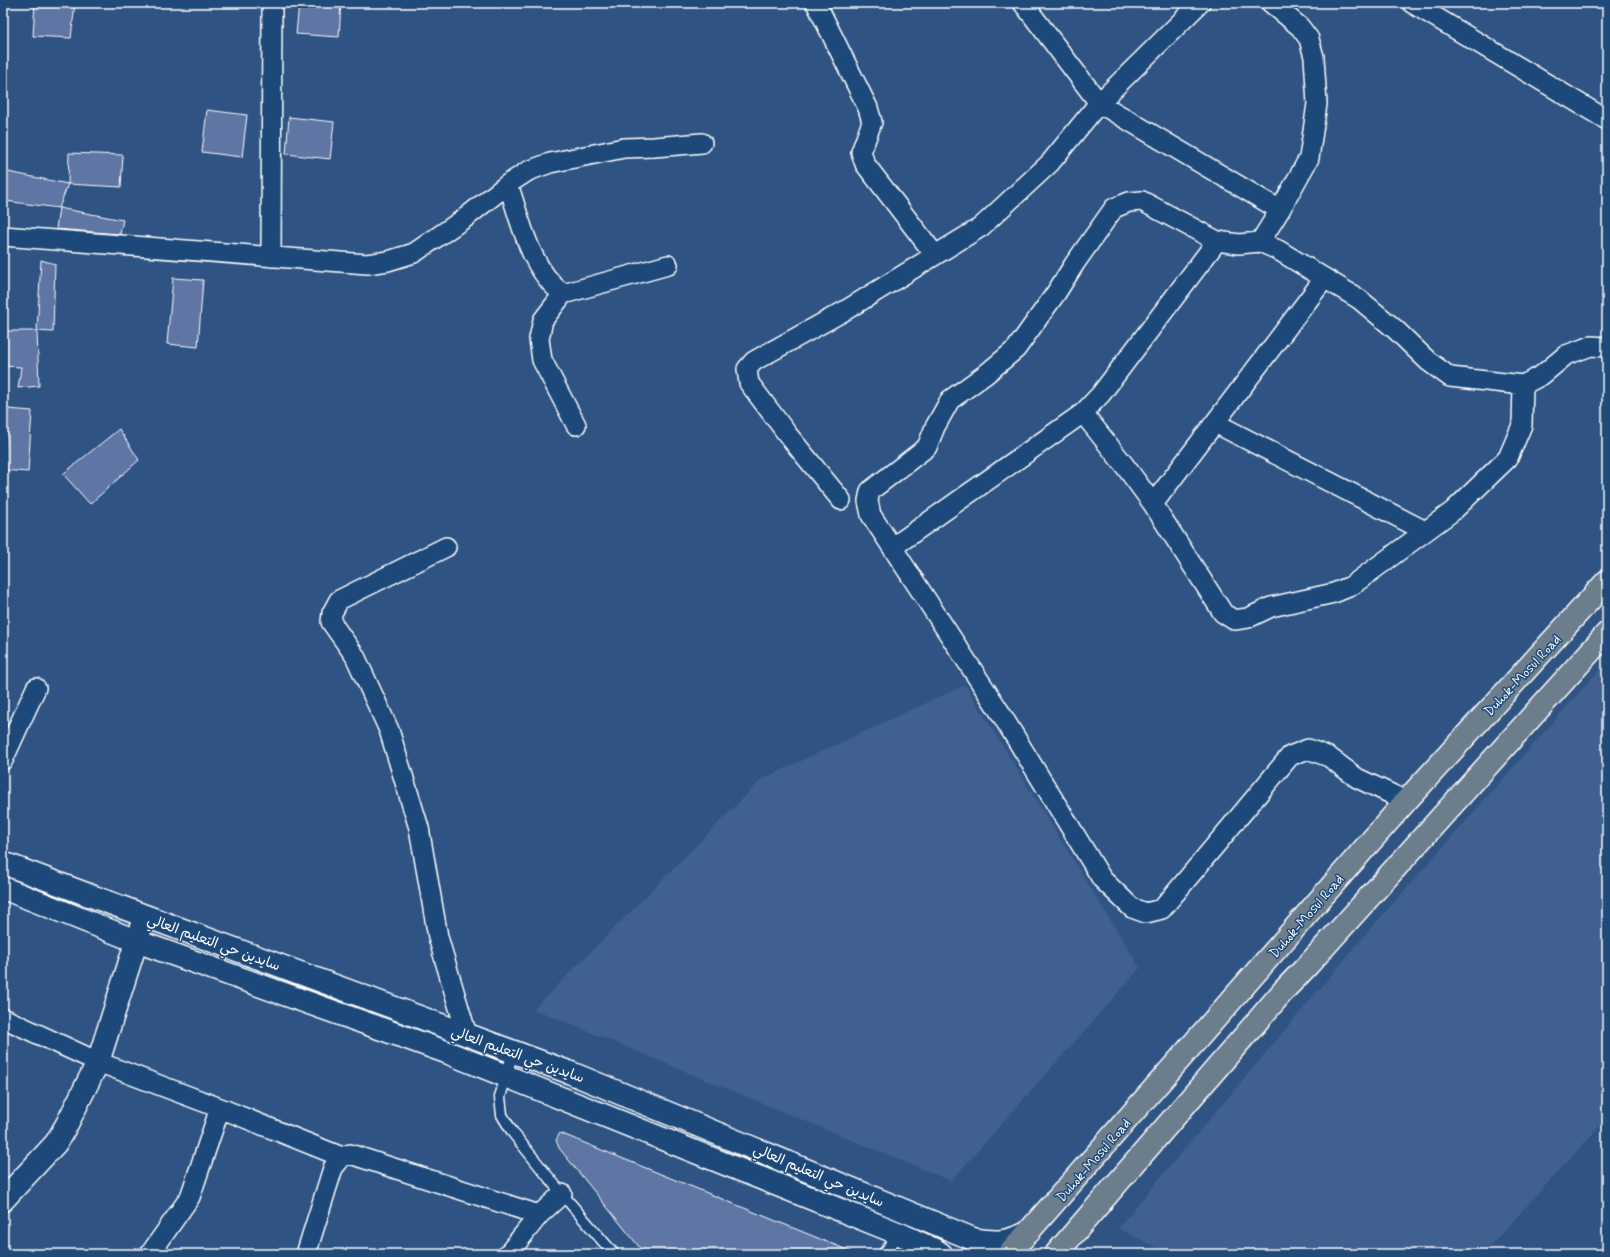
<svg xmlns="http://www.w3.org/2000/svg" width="1610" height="1257" viewBox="0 0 1610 1257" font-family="Mynerve,'Playpen Sans Arabic',sans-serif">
<rect width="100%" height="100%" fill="#2f5484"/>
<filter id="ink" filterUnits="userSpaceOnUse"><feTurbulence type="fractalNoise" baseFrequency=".025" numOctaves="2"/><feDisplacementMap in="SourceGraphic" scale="8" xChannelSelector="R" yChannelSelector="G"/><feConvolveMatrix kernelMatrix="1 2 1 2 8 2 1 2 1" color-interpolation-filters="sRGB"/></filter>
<g filter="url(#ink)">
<path fill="#41618f" d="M 1607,661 L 1607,1118 L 1483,1254 L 1168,1254 L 1118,1228 L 1360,941 Z
M 965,685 L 1140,968 L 951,1181 L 534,1009 L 762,779 Z"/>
<path fill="#5f75a3" stroke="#fff" d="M 35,3 L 75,3 L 71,38 L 33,36 Z
M 299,3 L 341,3 L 339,37 L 296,34 Z
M 207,110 L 247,115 L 242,157 L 202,152 Z
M 289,117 L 334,122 L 330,159 L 286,154 Z
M 69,153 L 123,155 L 121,187 L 68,184 Z
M 3,171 L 68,184 L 59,208 L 5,201 Z
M 59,208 L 123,220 L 120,234 L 56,229 Z
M 41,260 L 55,264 L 53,332 L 37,331 Z
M 173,278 L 203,280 L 198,347 L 167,344 Z
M 3,331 L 37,331 L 39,386 L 18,388 L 21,367 L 3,366 Z
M 8,409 L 32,411 L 28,472 L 3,470 Z
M 119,429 L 139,460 L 90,504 L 63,474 Z
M 560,1133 L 857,1254 L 645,1254 L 559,1148 L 556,1140 Z"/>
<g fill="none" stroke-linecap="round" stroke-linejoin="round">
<defs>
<path id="lane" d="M 513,1052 L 500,1097 L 502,1115 L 513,1133 L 562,1194 L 614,1254
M 883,1254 L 900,1234"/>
<path id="street" d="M 816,3 L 868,108 L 872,122 L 861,152 L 865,164 L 935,255
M 1023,3 L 1099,103 L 1280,210
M 1412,3 L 1607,120
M 508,184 C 521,222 530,269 563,294
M 3,236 L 367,264 L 388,261 L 414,253 L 465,218 L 508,184 L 528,171 L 550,163 L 624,148 L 654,147 L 702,143
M 1260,242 L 1280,210 L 1309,158 L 1317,104 L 1314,57 L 1309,39 L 1300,27 L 1271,3
M 271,257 L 272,3
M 1083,413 L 1125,466 L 1153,504 L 1223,613 L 1234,620 L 1248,618 L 1271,607 L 1334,593 L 1351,586 L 1453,511 L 1508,458 L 1522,425 L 1523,385
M 1215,423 L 1425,531
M 576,425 L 542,360 L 539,339 L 543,320 L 563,294 L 668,265
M 841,500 L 788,435 L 749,383 L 747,369 L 754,361 L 846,310 L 981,227 L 1050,163 L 1099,103 L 1200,3
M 1153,504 L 1324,279
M 446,547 L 339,600 L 332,613 L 331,622 L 355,656 L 389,730 L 419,828 L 438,937 L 467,1035
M 893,547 L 1083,413 L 1101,394 L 1217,241
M 3,760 L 36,688
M 1406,801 L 1357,778 L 1329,757 L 1308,749 L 1290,756 L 1162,909 L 1146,913 L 1132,908 L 1102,879 L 998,709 L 871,515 L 868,501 L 870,491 L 927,447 L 935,427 L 950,400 L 986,374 L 1016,349 L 1056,293 L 1075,263 L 1114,208 L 1129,202 L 1142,201 L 1217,241 L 1239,244 L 1260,242 L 1278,250 L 1359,299 L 1396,330 L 1428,361 L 1450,377 L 1523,385 L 1542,375 L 1566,355 L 1591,346 L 1607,347
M 3,1018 L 98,1062 L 220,1108 L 342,1157
M 150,1254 L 190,1197 L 220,1108
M 306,1254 L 333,1168 L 342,1157 L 350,1154 L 539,1215
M 508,1254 L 539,1215 L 562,1194"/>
<path id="secondary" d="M 3,863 L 145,916 L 571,1073 L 973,1239 C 997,1243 1007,1243 1029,1232
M 3,888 L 136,941 L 446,1052 L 900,1234 L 935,1250 L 941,1254
M 3,1200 L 56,1143 L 67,1124 L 98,1062 L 141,927"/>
<path id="highway" d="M 1009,1254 L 1406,801 L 1607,581
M 1056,1254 L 1285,989 L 1308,965 L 1607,633"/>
</defs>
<use href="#lane" stroke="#fff" stroke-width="13"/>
<use href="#street" stroke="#fff" stroke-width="22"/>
<use href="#secondary" stroke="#fff" stroke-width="25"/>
<use href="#highway" stroke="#fff" stroke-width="25"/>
<use href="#lane" stroke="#1f4a7a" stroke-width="10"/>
<use href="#street" stroke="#1f4a7a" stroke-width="19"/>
<use href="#secondary" stroke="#1f4a7a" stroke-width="22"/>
<use href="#highway" stroke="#6c7d8c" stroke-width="22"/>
</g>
</g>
<g text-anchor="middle" stroke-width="3" stroke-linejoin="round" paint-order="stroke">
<g font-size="14" fill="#fff" stroke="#1f4a7a">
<text transform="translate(1522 675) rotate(-47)" y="5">Duhok-Mosul Road</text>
<text transform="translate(1306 916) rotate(-49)" y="5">Duhok-Mosul Road</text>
<text transform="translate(214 942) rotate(20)" y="5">سايدين حي التعليم العالي</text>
<text transform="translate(518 1054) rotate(20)" y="5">سايدين حي التعليم العالي</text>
<text transform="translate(1093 1160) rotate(-49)" y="5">Duhok-Mosul Road</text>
<text transform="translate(819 1175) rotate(23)" y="5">سايدين حي التعليم العالي</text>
</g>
</g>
<rect width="1610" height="1257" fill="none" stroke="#1f4a7a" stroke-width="16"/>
<rect x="8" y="8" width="1594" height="1241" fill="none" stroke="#fff" stroke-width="1.5" filter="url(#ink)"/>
</svg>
